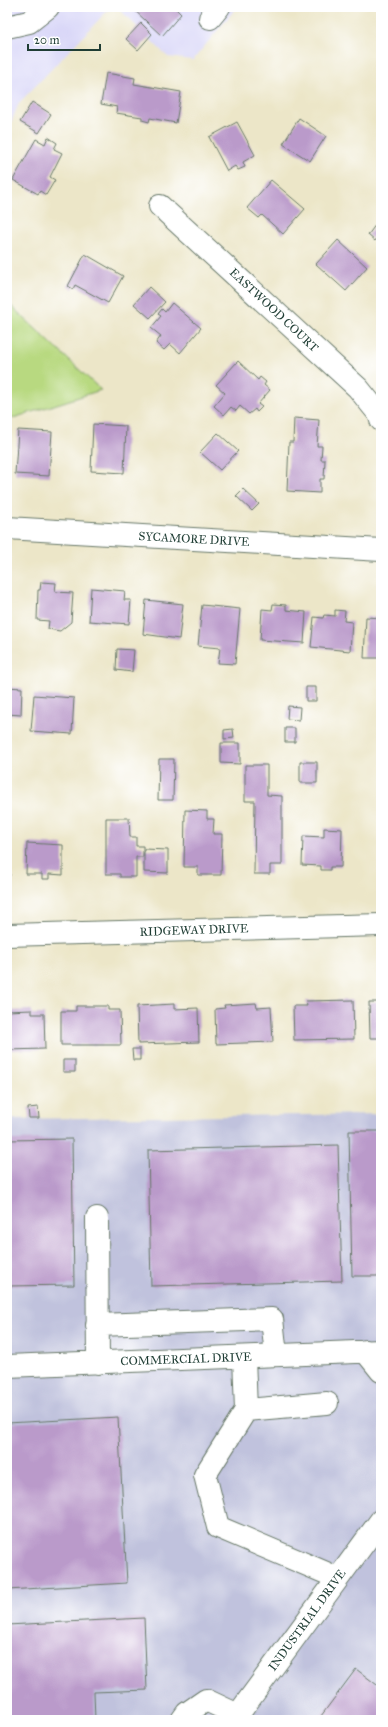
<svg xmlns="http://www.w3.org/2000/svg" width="388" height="1727" viewBox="0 0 388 1727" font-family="'IM FELL Great Primer',serif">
<rect width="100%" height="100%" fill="#fff"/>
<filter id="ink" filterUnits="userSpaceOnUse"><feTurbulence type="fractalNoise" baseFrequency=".025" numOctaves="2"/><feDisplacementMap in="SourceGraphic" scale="8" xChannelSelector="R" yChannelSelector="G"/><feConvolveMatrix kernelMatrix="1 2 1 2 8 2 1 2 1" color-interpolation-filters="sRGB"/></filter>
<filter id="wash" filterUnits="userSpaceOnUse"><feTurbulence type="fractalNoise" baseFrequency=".012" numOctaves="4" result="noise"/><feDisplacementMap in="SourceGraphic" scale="16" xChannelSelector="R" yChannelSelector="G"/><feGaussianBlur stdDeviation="0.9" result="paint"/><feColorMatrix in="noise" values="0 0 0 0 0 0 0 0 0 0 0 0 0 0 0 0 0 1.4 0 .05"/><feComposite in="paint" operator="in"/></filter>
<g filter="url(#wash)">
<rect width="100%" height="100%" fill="#ece6c8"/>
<path fill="#d9d7f8" d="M 7,7 L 111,7 L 19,103 L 7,132 Z
M 117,7 L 237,7 L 193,60 L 168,57 Z"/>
<path fill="#c0c2dd" d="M 381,1114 L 381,1720 L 7,1720 L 7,1119 Z"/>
<path fill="#b8d980" stroke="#6c8b5a" d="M 7,302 L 101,390 L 7,420 Z"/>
<g id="blocks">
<path fill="#ba9aca" d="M 131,7 L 174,7 L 181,14 L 162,36 Z
M 141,23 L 152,34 L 138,50 L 126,39 Z
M 106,73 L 135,78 L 134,84 L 181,92 L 176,123 L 150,118 L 149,122 L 142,120 L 142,117 L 116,113 L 117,107 L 101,104 Z
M 32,102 L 51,114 L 39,133 L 20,122 Z
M 299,118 L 326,136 L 310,161 L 283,144 Z
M 237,122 L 255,155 L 243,162 L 245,167 L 238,170 L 235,166 L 227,171 L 209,137 Z
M 48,137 L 57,143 L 54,149 L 62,153 L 50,177 L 55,180 L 46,195 L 40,191 L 38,194 L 13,180 L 36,139 L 45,144 Z
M 271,180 L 305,209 L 283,234 L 262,215 L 259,218 L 247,208 Z
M 376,224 L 381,227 L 381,233 L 375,241 L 368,235 Z
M 338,240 L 367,267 L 346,291 L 316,264 Z
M 85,254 L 123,276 L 108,303 L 75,285 L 73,289 L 68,286 Z
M 149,287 L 165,302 L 150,318 L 134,304 Z
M 172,303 L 201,328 L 180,353 L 170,344 L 164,350 L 156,343 L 161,336 L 151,328 L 161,316 L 158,314 L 162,309 L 165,312 Z
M 238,361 L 258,380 L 260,377 L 266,382 L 264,385 L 270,390 L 258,404 L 262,407 L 257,412 L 255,409 L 249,414 L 240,406 L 236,411 L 231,407 L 224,415 L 214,406 L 225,393 L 216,385 Z
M 294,418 L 319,420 L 317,446 L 322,446 L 321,460 L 325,460 L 324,479 L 320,479 L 320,493 L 287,491 L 289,442 L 293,442 Z
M 93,424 L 126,426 L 124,473 L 91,471 Z
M 18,430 L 52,432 L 49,476 L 15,474 Z
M 218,433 L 238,451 L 220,470 L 200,452 Z
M 243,489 L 259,504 L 252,511 L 236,496 Z
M 41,582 L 56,583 L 55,592 L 73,593 L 71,622 L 60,631 L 48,629 L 49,621 L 37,620 L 38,590 L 40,590 Z
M 91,588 L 125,591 L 124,600 L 131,600 L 129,624 L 89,621 Z
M 146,600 L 183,604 L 179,639 L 143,634 Z
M 273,604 L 286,605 L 286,610 L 306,612 L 304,643 L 260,640 L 262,609 L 272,610 Z
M 202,605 L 240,609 L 235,664 L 218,663 L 220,648 L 198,646 Z
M 335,610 L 345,611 L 344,621 L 352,622 L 350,651 L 311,647 L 314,617 L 323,618 L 324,615 L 335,616 Z
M 366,617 L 381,618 L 381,658 L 364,658 Z
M 117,649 L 134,650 L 132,672 L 116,670 Z
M 7,687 L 22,688 L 21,715 L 7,714 Z
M 306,687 L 316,687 L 316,701 L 306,701 Z
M 34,695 L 74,698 L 72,734 L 31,731 Z
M 288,706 L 300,707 L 299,720 L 287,719 Z
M 285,728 L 295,728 L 295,742 L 285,742 Z
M 233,729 L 234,738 L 224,739 L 224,730 Z
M 221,743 L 240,743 L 240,764 L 221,763 Z
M 159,759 L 174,759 L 173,800 L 158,800 Z
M 300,762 L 317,762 L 317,783 L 300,783 Z
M 245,765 L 267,765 L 267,795 L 282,796 L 282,865 L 270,865 L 270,874 L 254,874 L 255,801 L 245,801 Z
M 185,810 L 207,811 L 207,819 L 214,819 L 213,834 L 222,834 L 221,875 L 198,875 L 198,867 L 184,867 Z
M 106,818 L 129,818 L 130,837 L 136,837 L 136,846 L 143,846 L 143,857 L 136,857 L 136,877 L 120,877 L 120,874 L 106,874 Z
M 324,828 L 342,829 L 341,867 L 330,867 L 330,870 L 321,870 L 321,866 L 302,865 L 303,836 L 324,837 Z
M 7,842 L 10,842 L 10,876 L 7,876 Z
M 27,843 L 63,845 L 63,875 L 49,874 L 49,879 L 42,879 L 42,874 L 26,874 Z
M 144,849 L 168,850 L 168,873 L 144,872 Z
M 353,1000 L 354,1039 L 294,1040 L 293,1006 L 307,1006 L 306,1001 Z
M 369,1002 L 381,1002 L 381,1038 L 370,1038 Z
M 256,1003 L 257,1008 L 271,1007 L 273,1042 L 216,1044 L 215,1009 L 225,1008 L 224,1005 Z
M 174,1004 L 174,1009 L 198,1008 L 199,1042 L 138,1044 L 137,1006 Z
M 76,1006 L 108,1006 L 108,1010 L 120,1010 L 121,1045 L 61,1045 L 61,1011 L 76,1011 Z
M 32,1010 L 32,1014 L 44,1014 L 45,1049 L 7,1050 L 7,1011 Z
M 132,1049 L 140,1049 L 140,1060 L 133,1060 Z
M 63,1060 L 75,1060 L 75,1072 L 63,1072 Z
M 38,1107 L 39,1118 L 29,1118 L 28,1108 Z
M 349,1131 L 381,1131 L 381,1276 L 352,1276 Z
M 72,1139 L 74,1285 L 7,1286 L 7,1140 Z
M 338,1145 L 342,1281 L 151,1286 L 148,1150 Z
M 118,1417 L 127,1583 L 7,1590 L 7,1423 Z
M 144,1618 L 147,1690 L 94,1692 L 95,1720 L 7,1720 L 7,1625 Z
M 356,1669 L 381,1688 L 381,1720 L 318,1720 Z"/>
</g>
</g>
<g filter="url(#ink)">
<use href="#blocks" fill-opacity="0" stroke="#677868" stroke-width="1"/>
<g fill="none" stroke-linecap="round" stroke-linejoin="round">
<defs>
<path id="minor" d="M 210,18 L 219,7
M 7,27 L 29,22 L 48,7
M 160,206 L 358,388 L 379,414 L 381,420
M 7,528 L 381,550
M 7,935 L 381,925
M 97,1218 L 98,1363
M 97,1325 L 272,1319 L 276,1355
M 365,1351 L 381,1371
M 244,1357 L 246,1410 L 205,1475 L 218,1527 L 338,1578
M 7,1366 L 381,1351
M 246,1410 L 327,1403
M 182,1720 L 187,1713 L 206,1700 L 238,1715
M 234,1720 L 381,1520"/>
</defs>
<use href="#minor" stroke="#677868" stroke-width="24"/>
<use href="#minor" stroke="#fff" stroke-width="22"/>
</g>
</g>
<g text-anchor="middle" stroke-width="3" stroke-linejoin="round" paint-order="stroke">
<g font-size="12" fill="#1f3d34" stroke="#fff">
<text transform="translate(274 310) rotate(43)" y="4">EASTWOOD COURT</text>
<text transform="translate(194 539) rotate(3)" y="4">SYCAMORE DRIVE</text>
<text transform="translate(194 930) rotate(-2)" y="4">RIDGEWAY DRIVE</text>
<text transform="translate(186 1359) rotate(-2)" y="4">COMMERCIAL DRIVE</text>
<text transform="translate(307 1620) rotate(-54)" y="4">INDUSTRIAL DRIVE</text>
</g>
</g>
<rect width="388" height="1727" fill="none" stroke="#fff" stroke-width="24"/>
<path d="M28 44v6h72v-6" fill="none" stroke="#1f3d34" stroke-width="2"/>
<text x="34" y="44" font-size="12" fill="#1f3d34" stroke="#ffffff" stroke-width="3" paint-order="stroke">20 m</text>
</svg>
